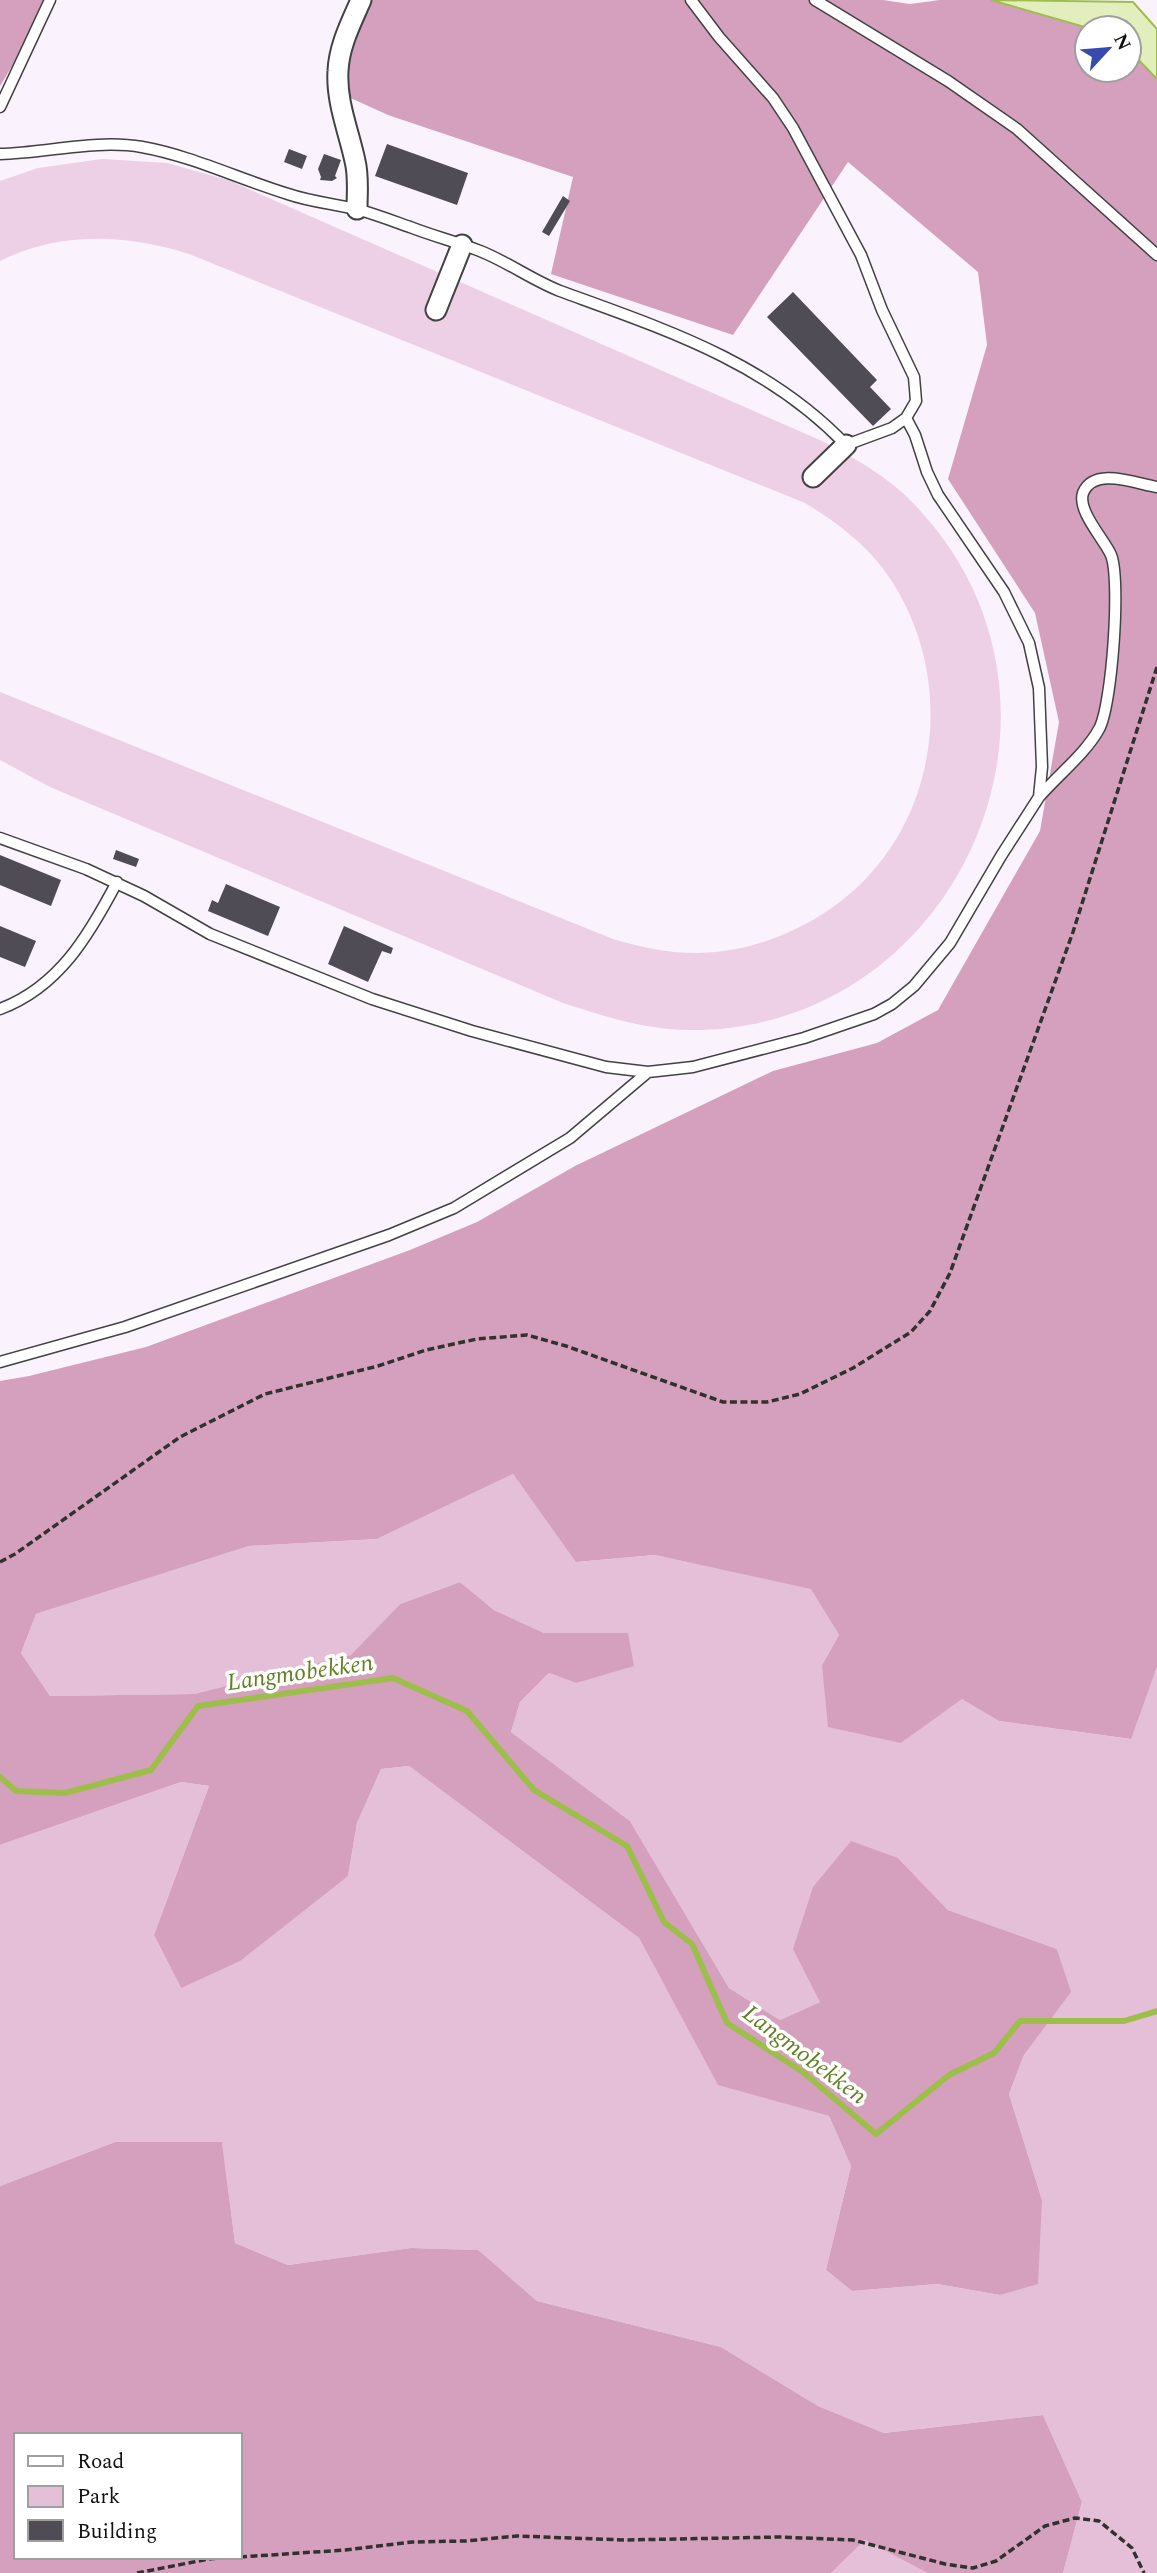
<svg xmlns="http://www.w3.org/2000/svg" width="1157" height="2573" viewBox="0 0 1157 2573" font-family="Spectral,serif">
<rect width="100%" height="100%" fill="#faf2fd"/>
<path fill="#e5bfd7" d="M 513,1474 L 577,1562 L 655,1555 L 811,1588 L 839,1635 L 822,1665 L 901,1743 L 962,1698 L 999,1721 L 1130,1739 L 1157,1667 L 1157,2573 L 1063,2573 L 1082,2502 L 1043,2415 L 884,2433 L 818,2406 L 721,2347 L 537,2301 L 477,2250 L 411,2248 L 288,2265 L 235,2243 L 222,2143 L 115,2142 L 0,2186 L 0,1845 L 181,1782 L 209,1786 L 154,1935 L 181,1988 L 348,1876 L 357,1823 L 381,1769 L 409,1766 L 639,1938 L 718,2084 L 829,2116 L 851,2166 L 826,2270 L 852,2291 L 937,2284 L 1000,2295 L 1042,2200 L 1009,2094 L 1024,2055 L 1070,1992 L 1057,1949 L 948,1910 L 898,1858 L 820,2002 L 780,2020 L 729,1988 L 630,1821 L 511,1732 L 520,1702 L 549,1673 L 576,1683 L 628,1633 L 544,1633 L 494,1610 L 460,1582 L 400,1604 L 352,1655 L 194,1694 L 50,1696 L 21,1653 L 36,1614 L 249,1546 L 377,1539 Z
M 865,2540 L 926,2571 L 928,2573 L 831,2573 Z"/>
<path fill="#d4a0bd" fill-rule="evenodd" d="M 0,0 L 52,0 L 0,86 Z
M 368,0 L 883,0 L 910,4 L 940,0 L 991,0 L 1088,28 L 1087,70 L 1129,70 L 1129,50 L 1157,79 L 1157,1667 L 1131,1739 L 999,1721 L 962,1699 L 901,1743 L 828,1727 L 822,1665 L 839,1635 L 811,1589 L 655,1555 L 576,1562 L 513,1474 L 377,1539 L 249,1546 L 36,1614 L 21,1653 L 50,1696 L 194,1694 L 351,1655 L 400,1604 L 460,1582 L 494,1610 L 544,1633 L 628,1633 L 634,1666 L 576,1683 L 549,1673 L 520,1702 L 511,1732 L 630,1821 L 729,1988 L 780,2020 L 820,2002 L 793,1949 L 813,1887 L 851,1841 L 898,1858 L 948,1910 L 1057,1949 L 1071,1992 L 1024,2055 L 1009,2094 L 1042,2200 L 1038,2284 L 1000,2295 L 937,2284 L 852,2291 L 826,2270 L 851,2166 L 829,2116 L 718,2085 L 639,1938 L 409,1766 L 381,1769 L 357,1823 L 348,1876 L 240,1961 L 181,1988 L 154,1935 L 209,1786 L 181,1782 L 0,1845 L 0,1381 L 29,1376 L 146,1347 L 410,1250 L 477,1222 L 575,1166 L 773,1071 L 877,1043 L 938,1010 L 1040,831 L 1059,722 L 1035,613 L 948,479 L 987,345 L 978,272 L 848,162 L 733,335 L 551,274 L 573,177 L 388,115 L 333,90 Z
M 115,2142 L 222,2142 L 235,2243 L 288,2265 L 411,2248 L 478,2250 L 537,2301 L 721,2347 L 818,2406 L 884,2433 L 1043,2415 L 1082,2502 L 1063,2573 L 928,2573 L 865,2540 L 831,2573 L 0,2573 L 0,2186 ZM 16,2435 L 240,2435 L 240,2557 L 16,2557 Z"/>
<path fill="#edcfe6" d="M 102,159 L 167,163 L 228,180 L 822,441 C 863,463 893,479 924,515 C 1099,712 955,1030 692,1030 C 646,1030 606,1017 563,1003 L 50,787 L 0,760 L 0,692 L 613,939 C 640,947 667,953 696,953 C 741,953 784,938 821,915 C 935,845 963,690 891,580 C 870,547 838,523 805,503 L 189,254 C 126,234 60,231 0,261 L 0,181 L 38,168 Z"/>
<path fill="#e2efbc" stroke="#9ebe4b" stroke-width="2" d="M 991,0 L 1133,2 L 1157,29 L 1157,79 L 1129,50 L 1129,28 L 1088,28 Z"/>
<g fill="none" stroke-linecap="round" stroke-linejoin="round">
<path stroke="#9ebe4b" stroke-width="6" d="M 0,1777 L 16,1791 L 65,1793 L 151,1770 L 198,1706 L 393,1678 L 467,1711 L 534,1790 L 627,1846 L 664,1922 L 692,1944 L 727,2023 L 803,2072 L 876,2134 L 949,2075 L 994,2053 L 1020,2021 L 1124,2021 L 1157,2011"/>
</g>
<path fill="#4f4c56" d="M 387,144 L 468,173 L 457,205 L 375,176 Z
M 289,149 L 307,156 L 302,169 L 284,162 Z
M 324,154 L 341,160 L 335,176 L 337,178 L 332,181 L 320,180 L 321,177 L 318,169 Z
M 563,196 L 570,201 L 549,236 L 542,232 Z
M 793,292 L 877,380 L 870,387 L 891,409 L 873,426 L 767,317 Z
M 116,850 L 139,859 L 136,867 L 113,859 Z
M 0,855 L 61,880 L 51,906 L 0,885 Z
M 226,884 L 280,907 L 268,936 L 208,911 L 212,900 L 218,903 Z
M 0,926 L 36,941 L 25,967 L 0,957 Z
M 344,926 L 393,948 L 391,954 L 382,951 L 368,982 L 328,964 Z"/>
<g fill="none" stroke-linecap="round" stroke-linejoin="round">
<defs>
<path id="lane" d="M 815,0 L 948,81 L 1017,129 L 1157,255
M 0,107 L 50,0
M 0,154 C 46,153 96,139 142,147 C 192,156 239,179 288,194 C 311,202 336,204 360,210 C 377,215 393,221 410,227 C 433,236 457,242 480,251 C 508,262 532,280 560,291 C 664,329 767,362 846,445 L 892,428 L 906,418 L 916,401 L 914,377 L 882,310 L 861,255 L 793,128 L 773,98 L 719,37 L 691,0
M 1039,797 C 1057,776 1086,753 1099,729 C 1112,706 1121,579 1111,555 C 1104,539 1077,511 1083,493 C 1094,466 1137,484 1157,487
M 0,838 L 86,869 L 144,896 L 210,934 L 372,999 L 472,1031 L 606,1067 L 648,1072 L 693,1067 L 804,1038 L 874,1014 L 892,1004 L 914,986 L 950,943 L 1001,856 L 1039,797 L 1042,767 L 1039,688 L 1029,643 L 1004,592 L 938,495 L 927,472 L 915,435 L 906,418
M 0,1009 C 59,987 89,935 117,882
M 0,1362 L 125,1327 L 389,1235 L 454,1208 L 570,1138 L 648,1072"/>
<path id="street" d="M 357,209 C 357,193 359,177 355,161 C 349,132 336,102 338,71 C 339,46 351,23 361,0
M 436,310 L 462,245
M 813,477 L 846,445"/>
</defs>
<use href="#lane" stroke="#424242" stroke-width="13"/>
<use href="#street" stroke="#424242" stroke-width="23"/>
<path stroke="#313131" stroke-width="3.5" stroke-dasharray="7 3.5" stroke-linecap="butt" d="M 0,1562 L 15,1554 L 180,1437 L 265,1394 L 378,1366 L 426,1350 L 477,1339 L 527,1335 L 566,1346 L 723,1402 L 767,1402 L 800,1394 L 853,1368 L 911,1332 L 930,1311 L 950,1273 L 1073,932 L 1157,667
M 240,2557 L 345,2550 L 412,2542 L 466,2541 L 517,2536 L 624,2540 L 780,2537 L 853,2540 L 945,2564 L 973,2568 L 996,2561 L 1045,2526 L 1075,2518 L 1099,2521 L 1132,2548 L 1144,2573
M 137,2573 L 209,2559 L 230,2557"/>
<use href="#lane" stroke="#fff" stroke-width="10"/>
<use href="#street" stroke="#fff" stroke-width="19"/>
</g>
<g text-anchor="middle" stroke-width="7" stroke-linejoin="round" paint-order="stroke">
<g font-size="24" font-style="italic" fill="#628023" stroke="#fff">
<text transform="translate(300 1672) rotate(-8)" y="8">Langmobekken</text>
<text transform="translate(805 2054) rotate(37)" y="8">Langmobekken</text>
</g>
</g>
<rect x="14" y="2433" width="228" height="126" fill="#ffffff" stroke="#9f9f9f" stroke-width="2"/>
<rect x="28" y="2456" width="35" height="10" fill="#ffffff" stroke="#9f9f9f" stroke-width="2"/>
<text x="77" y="2468" font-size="21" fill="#0f0f0f">Road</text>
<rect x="28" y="2486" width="35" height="21" fill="#e5bfd7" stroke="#9f9f9f" stroke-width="2"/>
<text x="77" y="2503" font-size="21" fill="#0f0f0f">Park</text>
<rect x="28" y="2520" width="35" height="21" fill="#4f4c56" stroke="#9f9f9f" stroke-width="2"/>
<text x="77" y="2538" font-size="21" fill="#0f0f0f">Building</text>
<g transform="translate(1108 49) rotate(64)"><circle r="33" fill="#ffffff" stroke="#9f9f9f" stroke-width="2"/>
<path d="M0-5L12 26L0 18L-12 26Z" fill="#364aaf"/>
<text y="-10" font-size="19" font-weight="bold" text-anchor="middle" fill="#0f0f0f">N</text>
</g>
</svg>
